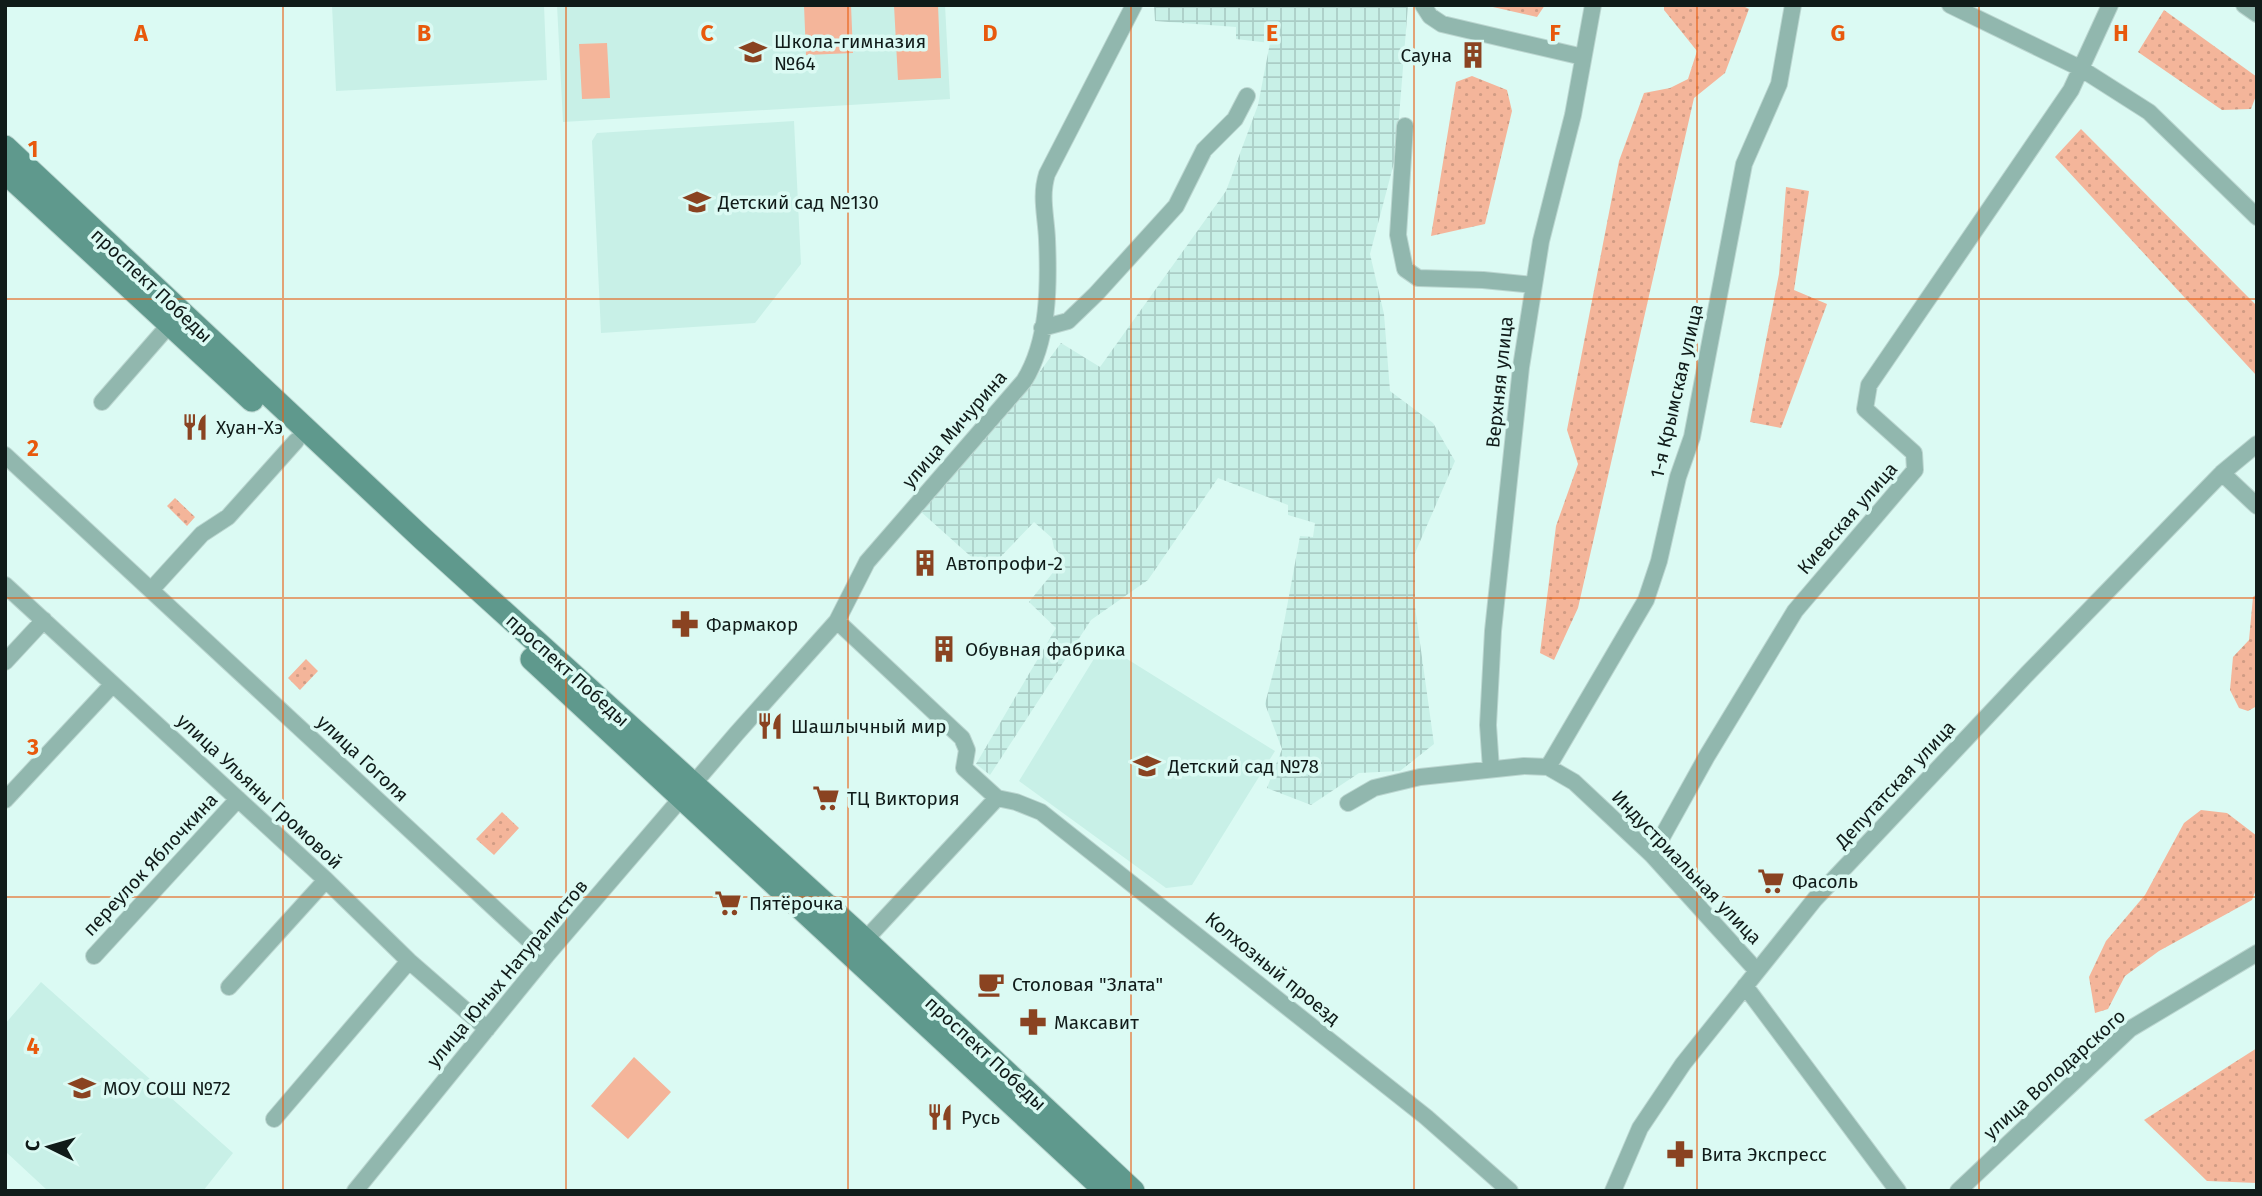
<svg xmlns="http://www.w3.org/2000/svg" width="2262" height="1196" viewBox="0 0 2262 1196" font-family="'Fira Sans',sans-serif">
<defs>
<pattern id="industrial-grid" width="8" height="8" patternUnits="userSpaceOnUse" patternTransform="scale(1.75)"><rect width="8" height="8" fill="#c8f0e7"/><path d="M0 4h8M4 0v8" fill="none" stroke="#abcdc6"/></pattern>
<pattern id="park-dots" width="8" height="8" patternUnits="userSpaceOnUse" patternTransform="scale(1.75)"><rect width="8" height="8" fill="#f4b59a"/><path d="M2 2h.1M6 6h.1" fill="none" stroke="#d09b84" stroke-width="1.8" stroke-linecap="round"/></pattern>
</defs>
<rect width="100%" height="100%" fill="#dbfaf3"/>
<path fill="#c8f0e7" d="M 332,5 L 544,5 L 547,80 L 336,91 Z
M 557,5 L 945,5 L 950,99 L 563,122 Z
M 794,121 L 801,264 L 755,323 L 601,333 L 592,141 L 597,133 Z
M 1103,644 L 1275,751 L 1192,885 L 1166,888 L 1019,781 Z
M 41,982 L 233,1153 L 203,1191 L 48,1191 L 5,1151 L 5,1024 Z"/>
<path fill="url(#industrial-grid)" d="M 1154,5 L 1408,5 L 1396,155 L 1370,254 L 1384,314 L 1390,391 L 1433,423 L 1455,461 L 1415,553 L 1415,607 L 1434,744 L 1400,771 L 1359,773 L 1311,805 L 1267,788 L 1282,749 L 1265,704 L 1279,650 L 1300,536 L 1313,537 L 1315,523 L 1288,515 L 1288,505 L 1218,478 L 1148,580 L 1091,620 L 990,775 L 976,764 L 1056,628 L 1029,602 L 1064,559 L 1054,548 L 1052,538 L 1034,522 L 987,571 L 920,511 L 1030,385 L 1061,343 L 1100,367 L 1226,191 L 1258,105 L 1270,43 L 1236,39 L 1236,27 L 1155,21 Z"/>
<path fill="url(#park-dots)" d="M 1484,5 L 1545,5 L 1537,17 Z
M 1664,5 L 1741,5 L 1749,9 L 1725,73 L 1694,98 L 1578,608 L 1554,660 L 1540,653 L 1556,526 L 1578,464 L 1567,430 L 1619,161 L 1644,93 L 1670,88 L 1688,79 L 1697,51 L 1664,10 Z
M 2164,10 L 2257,77 L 2257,93 L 2251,109 L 2222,110 L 2138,52 Z
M 1472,76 L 1507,90 L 1512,111 L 1485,224 L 1431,236 L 1456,82 Z
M 2081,129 L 2257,306 L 2256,375 L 2055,157 Z
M 1786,187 L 1809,191 L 1794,290 L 1827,304 L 1781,428 L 1750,422 L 1779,274 Z
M 175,498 L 195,517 L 187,526 L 167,506 Z
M 2257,594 L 2257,706 L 2248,711 L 2239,708 L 2230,690 L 2233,657 L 2249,640 L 2253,597 Z
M 306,659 L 318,671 L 300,690 L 288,678 Z
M 2201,810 L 2227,813 L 2257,836 L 2257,887 L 2252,900 L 2159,951 L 2125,976 L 2108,1009 L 2095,1013 L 2089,977 L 2106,941 L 2145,895 L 2184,823 Z
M 502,812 L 519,828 L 494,855 L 476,839 Z
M 2257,1048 L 2257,1183 L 2207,1181 L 2144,1120 Z"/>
<path fill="#f4b59a" d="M 804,5 L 851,5 L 853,53 L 806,55 Z
M 894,5 L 938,5 L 941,78 L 898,80 Z
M 607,43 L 610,98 L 582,99 L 579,44 Z
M 634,1057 L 671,1092 L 628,1139 L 591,1106 Z"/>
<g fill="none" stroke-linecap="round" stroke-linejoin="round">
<defs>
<path id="minor" d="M 1423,5 L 1430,16 L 1442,24 L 1583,57
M 1950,5 L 2080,68 L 2149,112 L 2257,217
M 2244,5 L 2257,14
M 1405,126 L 1398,235 L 1405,269 L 1418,278 L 1483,280 L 1533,285
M 1042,328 L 1068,321 L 1096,294 L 1176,206 L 1204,150 L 1235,119 L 1247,96
M 102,402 L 170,324
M 5,455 L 546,956
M 2222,473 L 2257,506
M 5,585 L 326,880 L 409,961 L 487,1029
M 151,590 L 202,534 L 228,517 L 296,441
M 837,621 L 962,738 L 967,750 L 964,768 L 997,798 L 1016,802 L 1041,812 L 1426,1117 L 1510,1191
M 5,662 L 44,620
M 1548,767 L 1646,600 L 1659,561 L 1678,477 L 1692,437 L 1744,164 L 1779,84 L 1793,5
M 1491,769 L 1488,725 L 1493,631 L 1521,367 L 1541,241 L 1573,115 L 1593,5
M 5,800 L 113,684
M 1348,803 L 1374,788 L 1420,777 L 1524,766 L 1548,767 L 1574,782 L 1652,855 L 1757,971
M 1652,855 L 1707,756 L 1795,611 L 1915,470 L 1914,453 L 1865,409 L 1869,385 L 2071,90 L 2110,5
M 865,940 L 997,798
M 94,956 L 238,799
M 1745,986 L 1898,1191
M 229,987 L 326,880
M 274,1119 L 409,961
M 355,1191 L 546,956 L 737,733 L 837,621 L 867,562 L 1024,381 C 1049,341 1049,285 1047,239 C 1046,216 1040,196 1047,174 L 1134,5
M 1613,1191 L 1640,1128 L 1683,1064 L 1815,899 L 2028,673 L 2222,473 L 2257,444
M 1958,1191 L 2130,1029 L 2257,953"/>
<path id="secondary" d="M 5,147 L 423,539 L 865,940 L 1133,1191
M 5,172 L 252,400
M 532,659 L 1106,1191"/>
</defs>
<use href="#minor" stroke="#bbd6d0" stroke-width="18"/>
<use href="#secondary" stroke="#bbd6d0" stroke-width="25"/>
<use href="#minor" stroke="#91b7ae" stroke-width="16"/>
<use href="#secondary" stroke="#5f998d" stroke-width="23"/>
</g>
<path fill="none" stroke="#e8590c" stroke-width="2" stroke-opacity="0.55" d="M 283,5 L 283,1191M 566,5 L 566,1191M 848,5 L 848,1191M 1131,5 L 1131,1191M 1414,5 L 1414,1191M 1697,5 L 1697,1191M 1979,5 L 1979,1191M 5,299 L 2257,299M 5,598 L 2257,598M 5,897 L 2257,897"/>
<defs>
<symbol id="school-bare" viewBox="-9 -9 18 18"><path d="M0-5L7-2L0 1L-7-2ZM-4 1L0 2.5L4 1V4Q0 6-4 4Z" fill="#8a4321" stroke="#dbfaf3" stroke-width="2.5" paint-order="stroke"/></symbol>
<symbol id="building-bare" viewBox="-9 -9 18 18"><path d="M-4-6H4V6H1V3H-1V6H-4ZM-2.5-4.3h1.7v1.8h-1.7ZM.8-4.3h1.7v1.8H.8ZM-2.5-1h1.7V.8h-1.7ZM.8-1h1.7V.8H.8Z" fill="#8a4321" stroke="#dbfaf3" stroke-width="2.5" paint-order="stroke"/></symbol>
<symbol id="restaurant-bare" viewBox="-9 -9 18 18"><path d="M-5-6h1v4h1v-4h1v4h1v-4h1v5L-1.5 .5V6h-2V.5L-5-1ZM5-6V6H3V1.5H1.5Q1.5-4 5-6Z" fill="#8a4321" stroke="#dbfaf3" stroke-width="2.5" paint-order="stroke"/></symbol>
<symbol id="pharmacy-bare" viewBox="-9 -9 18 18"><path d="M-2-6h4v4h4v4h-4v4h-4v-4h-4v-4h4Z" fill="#8a4321" stroke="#dbfaf3" stroke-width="2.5" paint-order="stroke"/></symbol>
<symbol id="supermarket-bare" viewBox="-9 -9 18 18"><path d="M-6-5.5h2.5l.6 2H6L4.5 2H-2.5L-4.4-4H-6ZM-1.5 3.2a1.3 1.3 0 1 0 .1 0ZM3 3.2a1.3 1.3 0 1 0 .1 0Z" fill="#8a4321" stroke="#dbfaf3" stroke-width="2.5" paint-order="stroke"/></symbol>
<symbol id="cafe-bare" viewBox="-9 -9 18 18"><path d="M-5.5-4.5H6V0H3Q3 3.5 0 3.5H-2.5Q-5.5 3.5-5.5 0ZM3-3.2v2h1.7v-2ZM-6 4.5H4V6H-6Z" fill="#8a4321" stroke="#dbfaf3" stroke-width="2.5" paint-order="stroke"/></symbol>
</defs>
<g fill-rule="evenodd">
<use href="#school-bare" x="734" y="33" width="38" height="38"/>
<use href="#building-bare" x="1454" y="36" width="38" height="38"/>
<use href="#school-bare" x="678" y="183" width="38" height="38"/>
<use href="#restaurant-bare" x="176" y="408" width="38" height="38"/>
<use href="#building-bare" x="906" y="544" width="38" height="38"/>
<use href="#pharmacy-bare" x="666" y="605" width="38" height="38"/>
<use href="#building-bare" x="925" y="630" width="38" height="38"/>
<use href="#restaurant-bare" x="751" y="707" width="38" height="38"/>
<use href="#school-bare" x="1128" y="747" width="38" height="38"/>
<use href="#supermarket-bare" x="807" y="779" width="38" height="38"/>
<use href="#supermarket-bare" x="1752" y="862" width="38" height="38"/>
<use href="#supermarket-bare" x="709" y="884" width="38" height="38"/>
<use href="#cafe-bare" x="972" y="965" width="38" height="38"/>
<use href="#pharmacy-bare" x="1014" y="1003" width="38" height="38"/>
<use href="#school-bare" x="63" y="1069" width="38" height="38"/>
<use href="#restaurant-bare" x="921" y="1098" width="38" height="38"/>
<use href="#pharmacy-bare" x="1661" y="1135" width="38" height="38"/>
</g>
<g text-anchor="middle" stroke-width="7" stroke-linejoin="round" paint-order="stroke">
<g font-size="19" fill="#101b19" stroke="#dbfaf3" text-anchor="start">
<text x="774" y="48">Школа-гимназия<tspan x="774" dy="22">№64</tspan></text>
<text x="1452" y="62" text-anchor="end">Сауна</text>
<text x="718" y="209">Детский сад №130</text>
<text x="216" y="434">Хуан-Хэ</text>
<text x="946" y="570">Автопрофи-2</text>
<text x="706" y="631">Фармакор</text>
<text x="965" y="656">Обувная фабрика</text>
<text x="791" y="733">Шашлычный мир</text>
<text x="1168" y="773">Детский сад №78</text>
<text x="847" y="805">ТЦ Виктория</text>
<text x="1792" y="888">Фасоль</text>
<text x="749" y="910">Пятёрочка</text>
<text x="1012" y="991">Столовая "Злата"</text>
<text x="1054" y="1029">Максавит</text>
<text x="103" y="1095">МОУ СОШ №72</text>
<text x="961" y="1124">Русь</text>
<text x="1701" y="1161">Вита Экспресс</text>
</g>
<g font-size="19" fill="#101b19" stroke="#dbfaf3">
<text transform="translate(152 285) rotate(43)" y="7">проспект Победы</text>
<text transform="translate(1499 382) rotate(-84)" y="7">Верхняя улица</text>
<text transform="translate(1676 391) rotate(-77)" y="7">1-я Крымская улица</text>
<text transform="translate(954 429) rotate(-49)" y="7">улица Мичурина</text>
<text transform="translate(1847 518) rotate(-49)" y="7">Киевская улица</text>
<text transform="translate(568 670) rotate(42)" y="7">проспект Победы</text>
<text transform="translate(363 758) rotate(43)" y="7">улица Гоголя</text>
<text transform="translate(1895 784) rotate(-47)" y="7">Депутатская улица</text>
<text transform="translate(260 791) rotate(43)" y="7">улица Ульяны Громовой</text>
<text transform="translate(150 864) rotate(-47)" y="7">переулок Яблочкина</text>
<text transform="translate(1687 867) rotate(46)" y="7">Индустриальная улица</text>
<text transform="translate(1273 968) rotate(39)" y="7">Колхозный проезд</text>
<text transform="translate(507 973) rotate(-50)" y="7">улица Юных Натуралистов</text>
<text transform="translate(986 1053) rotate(43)" y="7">проспект Победы</text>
<text transform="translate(2054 1074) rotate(-42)" y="7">улица Володарского</text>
</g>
</g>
<g font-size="23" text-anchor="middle" font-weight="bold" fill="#e8590c" stroke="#dbfaf3" stroke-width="7" stroke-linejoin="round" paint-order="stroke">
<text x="141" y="41">A</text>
<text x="424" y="41">B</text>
<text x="707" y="41">C</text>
<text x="990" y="41">D</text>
<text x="1272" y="41">E</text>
<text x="1555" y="41">F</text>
<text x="1838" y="41">G</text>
<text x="2121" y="41">H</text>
<text x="33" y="157">1</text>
<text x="33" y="456">2</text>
<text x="33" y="755">3</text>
<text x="33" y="1054">4</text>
</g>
<rect width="2262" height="1196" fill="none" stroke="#101b19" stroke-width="14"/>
<g transform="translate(49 1147) rotate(275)" stroke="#dbfaf3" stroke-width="5" paint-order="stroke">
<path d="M0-5L12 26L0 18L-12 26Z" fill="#101b19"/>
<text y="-10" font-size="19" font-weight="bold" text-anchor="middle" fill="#101b19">С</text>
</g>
</svg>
